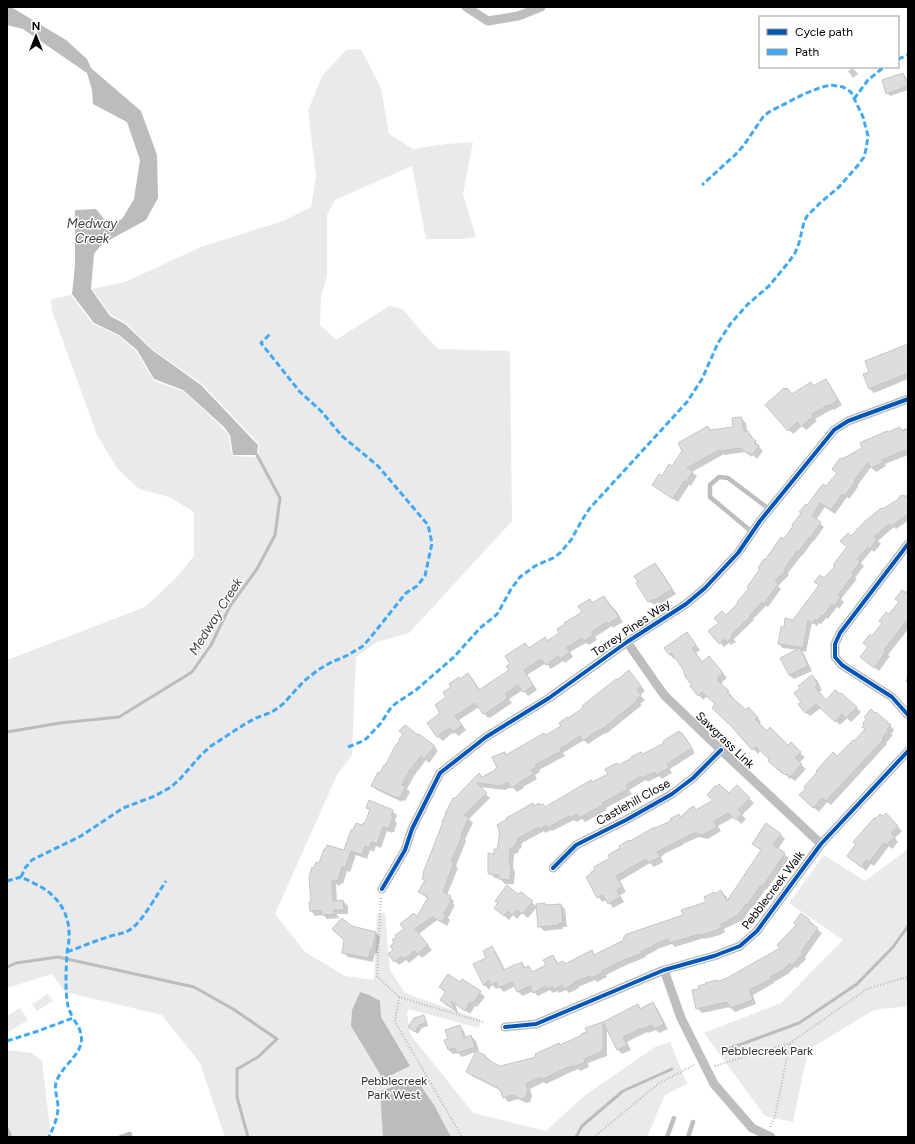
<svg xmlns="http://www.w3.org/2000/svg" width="915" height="1144" viewBox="0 0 915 1144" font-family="Figtree,sans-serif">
<rect width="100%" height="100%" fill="#fff"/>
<path fill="#eaeaea" d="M 361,49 L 381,88 L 389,134 L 413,149 L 446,144 L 473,142 L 463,194 L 476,237 L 461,239 L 426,239 L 412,166 L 335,200 L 327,215 L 327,276 L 321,297 L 320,325 L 336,340 L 389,306 L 403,309 L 420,330 L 438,349 L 510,351 L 512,521 L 409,633 L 377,642 L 356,657 L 352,755 L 337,775 L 275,914 L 305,952 L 345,976 L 374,980 L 377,913 L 385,913 L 390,970 L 405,993 L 481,1020 L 479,1028 L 409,1009 L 407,1013 L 410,1034 L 473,1113 L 546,1131 L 584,1096 L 655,1047 L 670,1042 L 687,1084 L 665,1095 L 647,1137 L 225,1137 L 200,1063 L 162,1015 L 65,992 L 52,974 L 7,988 L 7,660 L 145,607 L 176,578 L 194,556 L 194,512 L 169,497 L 139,489 L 117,468 L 97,435 L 52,311 L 51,299 L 71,295 L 93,324 L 119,336 L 136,351 L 154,381 L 183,391 L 224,429 L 229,435 L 232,456 L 258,457 L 259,444 L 202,384 L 152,349 L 126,323 L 111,315 L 92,289 L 125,282 L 201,247 L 283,221 L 311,207 L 316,176 L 308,111 L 322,76 L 346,50 Z
M 908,849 L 908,1006 L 874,1010 L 808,1050 L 793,1122 L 765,1116 L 704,1033 L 781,1003 L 843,940 L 789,903 L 824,855 L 865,881 Z
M 48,994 L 53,1001 L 37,1011 L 32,1004 Z
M 20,1008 L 28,1020 L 7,1033 L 7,1016 Z
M 7,1050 L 32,1053 L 42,1061 L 51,1137 L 7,1137 Z"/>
<path fill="#bcbcbc" d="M 7,7 L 11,7 L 66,40 L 87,59 L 91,68 L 141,111 L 157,155 L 158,198 L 146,220 L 102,244 L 94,254 L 91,289 L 110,316 L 125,324 L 152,350 L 201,385 L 258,445 L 257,455 L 233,455 L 230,435 L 224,427 L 183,390 L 154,379 L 137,350 L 119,335 L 94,323 L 72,294 L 75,265 L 75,210 L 96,209 L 109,225 L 122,219 L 134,199 L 140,160 L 127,122 L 93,104 L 92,90 L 87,73 L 23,29 L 7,25 Z
M 360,992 L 369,995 L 380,1001 L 381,1017 L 410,1066 L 383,1079 L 351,1026 L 352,1010 Z
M 416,1079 L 434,1105 L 451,1137 L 381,1137 L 383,1136 L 380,1091 Z"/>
<path fill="#0003" d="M 853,68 L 858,74 L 853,78 L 848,71 Z
M 903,74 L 906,77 L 908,83 L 908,90 L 890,96 L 887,93 Z
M 908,345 L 908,379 L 874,393 L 869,388 L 870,372 Z
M 825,380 L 830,385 L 842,405 L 834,410 L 833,409 L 815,419 L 817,421 L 806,430 L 802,426 L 793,434 L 789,430 L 792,395 L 811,383 L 814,387 Z
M 741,418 L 746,423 L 747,432 L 752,436 L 753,440 L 760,446 L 759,447 L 763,451 L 757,459 L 753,455 L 752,457 L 745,452 L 725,455 L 724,454 L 692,472 L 697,476 L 691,486 L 689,485 L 678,502 L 658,489 L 653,484 L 673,468 L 708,427 L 712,431 L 734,428 Z
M 908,427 L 908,455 L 885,464 L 886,466 L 876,472 L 871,467 L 858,485 L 858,487 L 849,499 L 847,497 L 835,514 L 825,507 L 816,520 L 824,527 L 814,541 L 813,541 L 803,555 L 802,555 L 788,573 L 789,575 L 778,586 L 781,589 L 768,607 L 766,606 L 753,619 L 754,620 L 734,639 L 736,642 L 731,645 L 729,643 L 724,647 L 710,631 L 721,624 L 744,596 L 807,506 L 827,488 L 838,473 L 842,460 L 888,433 L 900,428 L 902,430 Z
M 908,494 L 908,521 L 896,529 L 894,527 L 878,541 L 881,544 L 874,552 L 872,550 L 861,563 L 864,566 L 855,578 L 857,579 L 841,599 L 844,602 L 839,609 L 837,607 L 828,619 L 826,618 L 821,624 L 819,623 L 817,626 L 812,623 L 806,652 L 801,651 L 804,654 L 812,671 L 794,679 L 789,675 L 798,650 L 783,648 L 779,644 L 784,628 L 793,621 L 820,586 L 816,582 L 824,580 L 836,566 L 848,547 L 852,538 L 882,510 Z
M 654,564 L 659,568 L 676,594 L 660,604 L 658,602 L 654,605 L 649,601 Z
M 908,588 L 908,629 L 888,655 L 890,656 L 879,671 L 861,657 L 868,647 L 872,637 L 900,602 Z
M 604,597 L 617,612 L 623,622 L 613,628 L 612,626 L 595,637 L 597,640 L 589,645 L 586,643 L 570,652 L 573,657 L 565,663 L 563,661 L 551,669 L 546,663 L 527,675 L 537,690 L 528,696 L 523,690 L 509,699 L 512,703 L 490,718 L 489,717 L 488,718 L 479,707 L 459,720 L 466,730 L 459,736 L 455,733 L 453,734 L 452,733 L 443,741 L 438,737 L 428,723 L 441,713 L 448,697 L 460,680 L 468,675 L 473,679 L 480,690 L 510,671 L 530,649 L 548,642 L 561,633 L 583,612 L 589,600 L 593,604 Z
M 687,633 L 700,650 L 696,653 L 703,663 L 714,662 L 727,678 L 722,682 L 723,683 L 721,685 L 733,697 L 731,698 L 746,711 L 757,717 L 761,722 L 759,724 L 767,732 L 788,746 L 800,753 L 805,757 L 799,763 L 806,769 L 795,781 L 791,778 L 790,779 L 784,773 L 783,774 L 773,765 L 770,759 L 761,750 L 758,754 L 735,729 L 716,704 L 707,696 L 703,700 L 699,695 L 676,657 L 674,659 L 669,654 Z
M 633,676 L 645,691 L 640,695 L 645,700 L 640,704 L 642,705 L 606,734 L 605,733 L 588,744 L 584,740 L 563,753 L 565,756 L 539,770 L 540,772 L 535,775 L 537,779 L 523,787 L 524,788 L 517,792 L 512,787 L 505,790 L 479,787 L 490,798 L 469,819 L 473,823 L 465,839 L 466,841 L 456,866 L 458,868 L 447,895 L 454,901 L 453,904 L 455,905 L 448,918 L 450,920 L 447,926 L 437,920 L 419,934 L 432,950 L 422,958 L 419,955 L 409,963 L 406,960 L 399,965 L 395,961 L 394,950 L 396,943 L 414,914 L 418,918 L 428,899 L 420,892 L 425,881 L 423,879 L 454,800 L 482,778 L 499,768 L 504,753 L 507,755 L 546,736 L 563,726 L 568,720 L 584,708 L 617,681 Z
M 812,676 L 817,680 L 822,690 L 819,692 L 826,701 L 856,707 L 861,712 L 851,722 L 847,718 L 840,725 L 821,708 L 810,716 L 805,712 L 802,702 Z
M 908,677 L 908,683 L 905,681 Z
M 890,725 L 894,730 L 891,734 L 893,735 L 886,743 L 887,744 L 831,805 L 827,802 L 819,812 L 805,800 L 837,758 L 854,743 L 866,729 Z
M 681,734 L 686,738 L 695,753 L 670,769 L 672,773 L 662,779 L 659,776 L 648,782 L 646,780 L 629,790 L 632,794 L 606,808 L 607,810 L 585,822 L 582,819 L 576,822 L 574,820 L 552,831 L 551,830 L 545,833 L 544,831 L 522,843 L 521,849 L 520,848 L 518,853 L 514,854 L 513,869 L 515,870 L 514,884 L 505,884 L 500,879 L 495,878 L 489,872 L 494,855 L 497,850 L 533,804 L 535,807 L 545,808 L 609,774 L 619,766 L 643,755 Z
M 434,746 L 438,751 L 429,763 L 426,760 L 414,776 L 407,789 L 410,792 L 405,801 L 402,800 L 402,802 L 377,790 L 372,785 L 386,767 Z
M 737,787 L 754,803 L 742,815 L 746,819 L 741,824 L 734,817 L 718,826 L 721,831 L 708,839 L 699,837 L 683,844 L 683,845 L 666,853 L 661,857 L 663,862 L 654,867 L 650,863 L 620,881 L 626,892 L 620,895 L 624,902 L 613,908 L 607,899 L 603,902 L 598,897 L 587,877 L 681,818 L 694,808 L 697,811 L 729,795 Z
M 367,808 L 392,811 L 397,815 L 395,821 L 397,823 L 394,832 L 393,832 L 392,833 L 387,831 L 381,848 L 376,846 L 374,852 L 370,850 L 367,859 L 356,855 L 350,872 L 347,871 L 343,884 L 341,883 L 340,886 L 336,884 L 337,902 L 343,901 L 348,906 L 348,914 L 336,914 L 340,918 L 327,919 L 323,915 L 315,916 L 311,911 L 310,903 L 312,903 L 315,869 L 320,864 L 344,851 L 363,826 L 366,825 L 371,811 Z
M 886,815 L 902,831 L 895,838 L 898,842 L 892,849 L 889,846 L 874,866 L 871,864 L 866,871 L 853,860 Z
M 780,834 L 785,839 L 778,849 L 789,858 L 767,889 L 766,889 L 752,909 L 751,908 L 743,920 L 724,929 L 725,932 L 720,935 L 705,939 L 704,938 L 675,947 L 672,944 L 657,949 L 657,950 L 645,956 L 646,957 L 622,967 L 606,975 L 607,977 L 597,982 L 595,980 L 578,987 L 579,988 L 569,993 L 566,990 L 559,993 L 557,991 L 553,993 L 550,990 L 538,996 L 533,991 L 523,996 L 518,992 L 515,986 L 504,992 L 499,987 L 496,989 L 492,985 L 489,990 L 485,985 L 475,964 L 488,958 L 492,947 L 496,952 L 505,970 L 521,963 L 526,968 L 528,967 L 534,973 L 547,966 L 553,956 L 559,964 L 563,962 L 566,964 L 591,951 L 595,955 L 684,915 L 708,902 L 714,893 L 716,895 L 721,892 L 726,896 L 728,901 L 762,851 L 758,848 Z
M 521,893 L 537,907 L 528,918 L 522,913 L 517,919 L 513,915 L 509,920 L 500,912 Z
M 561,905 L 565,909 L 567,927 L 563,927 L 563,929 L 544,931 L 539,926 L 546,906 Z
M 810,921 L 814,925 L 813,926 L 822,933 L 805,957 L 806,959 L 797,968 L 795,967 L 788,974 L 774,982 L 774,983 L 753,995 L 756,1004 L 735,1012 L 730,1007 L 702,1013 L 697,1008 L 700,989 L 716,981 L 718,983 L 728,979 L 781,948 Z
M 352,927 L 375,932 L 380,937 L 377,954 L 375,953 L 373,962 L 348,957 L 343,952 Z
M 460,984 L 480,992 L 485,997 L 477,1007 L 475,1006 L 470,1014 L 455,1003 L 458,1013 L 446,1005 L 441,1000 L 446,993 L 440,987 Z
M 653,1004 L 657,1008 L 668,1029 L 659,1033 L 656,1030 L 648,1033 L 647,1032 L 627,1042 L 631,1050 L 622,1054 L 618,1050 L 607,1028 L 607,1056 L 588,1063 L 589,1067 L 580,1071 L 578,1069 L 574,1071 L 573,1071 L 546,1084 L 544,1082 L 530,1089 L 532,1096 L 530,1102 L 526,1103 L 518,1099 L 508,1102 L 504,1097 L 500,1090 L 472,1076 L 467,1071 L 476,1052 L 462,1057 L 458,1053 L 453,1054 L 449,1050 L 449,1040 L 459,1026 L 464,1031 L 466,1038 L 471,1036 L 476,1041 L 479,1051 L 477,1052 L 485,1056 L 493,1064 L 500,1067 L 538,1058 L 588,1032 L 602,1023 L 606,1026 L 638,1005 L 641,1009 Z
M 423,1016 L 426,1019 L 428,1026 L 422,1028 L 418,1034 L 409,1027 Z"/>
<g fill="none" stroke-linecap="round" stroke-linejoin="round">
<path stroke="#bcbcbc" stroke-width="3" d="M 7,732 L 60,723 L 119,717 L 192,672 L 211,645 L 230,606 L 257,569 L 275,535 L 280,498 L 257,455
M 7,967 L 16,963 L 58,957 L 194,987 L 233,1009 L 277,1039 L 258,1057 L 237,1069 L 237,1097 L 248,1137
M 728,1049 L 799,1023 L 857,984 L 893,947 L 908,926
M 576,1137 L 582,1126 L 623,1091 L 672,1069"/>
</g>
<path fill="#ddd" stroke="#c5c5c5" d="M 903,73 L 908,86 L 886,94 L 882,80 Z
M 908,344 L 908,373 L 869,389 L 863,374 L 869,372 L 865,361 Z
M 826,379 L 838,400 L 829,406 L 828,405 L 812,414 L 813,416 L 801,427 L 797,422 L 788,431 L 765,405 L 784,388 L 785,389 L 787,388 L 792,394 L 811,382 L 813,386 Z
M 741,417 L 744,431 L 748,431 L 749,435 L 756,441 L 754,443 L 759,446 L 752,455 L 748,452 L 747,453 L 740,448 L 720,451 L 719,450 L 687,468 L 693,471 L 686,482 L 684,481 L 673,499 L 652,485 L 659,474 L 662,476 L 669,464 L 672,466 L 682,451 L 678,443 L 708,426 L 710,430 L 733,427 L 732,418 Z
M 900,427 L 902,431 L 908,429 L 908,449 L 881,460 L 883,462 L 871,468 L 868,462 L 854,481 L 855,482 L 845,496 L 842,494 L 831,510 L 820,503 L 812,516 L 821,522 L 810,538 L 809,538 L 798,552 L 797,551 L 785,568 L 785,571 L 775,581 L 778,584 L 764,604 L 762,602 L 750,615 L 751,616 L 731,635 L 732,637 L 727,642 L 725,639 L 719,644 L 708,631 L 719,623 L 714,618 L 722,611 L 726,615 L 738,603 L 737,602 L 749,588 L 747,587 L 760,569 L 758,568 L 764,559 L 765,560 L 781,537 L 784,539 L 793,526 L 792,525 L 801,513 L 799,512 L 806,504 L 807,505 L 823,484 L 826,486 L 837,473 L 832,469 L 840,458 L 842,459 L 862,448 L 860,443 L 868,439 L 869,439 L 887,431 L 888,432 Z
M 902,495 L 908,497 L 908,514 L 891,526 L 889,524 L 874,537 L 877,539 L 870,549 L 868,547 L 857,559 L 860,562 L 852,573 L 854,574 L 838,595 L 841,597 L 834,606 L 832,604 L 823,616 L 822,615 L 817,621 L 815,619 L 812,623 L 808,620 L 803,648 L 778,644 L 781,627 L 784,627 L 785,618 L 793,620 L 819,585 L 814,582 L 820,575 L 824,578 L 835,566 L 833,565 L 847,547 L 840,541 L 848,533 L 851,536 L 863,523 L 881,508 L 882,509 L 899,499 L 899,497 Z
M 655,563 L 672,589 L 655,600 L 653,599 L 648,602 L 636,583 L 638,582 L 634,576 Z
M 902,590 L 908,594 L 908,619 L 884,650 L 886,651 L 874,668 L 860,657 L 868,647 L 863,643 L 870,634 L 872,636 L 882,623 L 879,621 L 886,612 L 889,614 L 899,602 L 895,599 Z
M 604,596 L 611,608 L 612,607 L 619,617 L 608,624 L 607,622 L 591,632 L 593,635 L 584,641 L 582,638 L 566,648 L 570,652 L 560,659 L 558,656 L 546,665 L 541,659 L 524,670 L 534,686 L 523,692 L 518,685 L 505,694 L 508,698 L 485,714 L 484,713 L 483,714 L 475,703 L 455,716 L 462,725 L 453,732 L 450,728 L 448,730 L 447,729 L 437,737 L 427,723 L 440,713 L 435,705 L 446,697 L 443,692 L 451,687 L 449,684 L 459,677 L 460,679 L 468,673 L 479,690 L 509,670 L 506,666 L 510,664 L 505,656 L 525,643 L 529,648 L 545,637 L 547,641 L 559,633 L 557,629 L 565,624 L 564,623 L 582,612 L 578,606 L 590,599 L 592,603 Z
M 687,632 L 696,645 L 692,648 L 702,662 L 709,656 L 723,673 L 718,677 L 719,678 L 717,680 L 729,691 L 727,693 L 746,710 L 748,707 L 758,717 L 755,719 L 767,731 L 770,727 L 788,745 L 791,742 L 801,752 L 795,758 L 802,764 L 790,777 L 786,774 L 785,775 L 779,769 L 778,770 L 768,761 L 769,759 L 756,747 L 752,750 L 732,727 L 712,708 L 715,704 L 702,692 L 698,696 L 690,686 L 692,685 L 685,677 L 686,677 L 684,674 L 685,673 L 684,672 L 684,671 L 672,653 L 669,655 L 664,648 Z
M 800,648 L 808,666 L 789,675 L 780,658 Z
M 629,670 L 641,686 L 637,690 L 641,695 L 637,699 L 638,700 L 601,730 L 600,729 L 583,741 L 580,736 L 560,749 L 561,751 L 535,765 L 536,767 L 531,770 L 534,774 L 520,782 L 520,783 L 511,788 L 508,782 L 501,786 L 477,783 L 487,793 L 464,815 L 469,817 L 461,835 L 462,836 L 451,861 L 454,862 L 443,892 L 451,896 L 449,899 L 451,900 L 444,914 L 446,915 L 442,922 L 432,917 L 415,929 L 428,945 L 417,954 L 415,951 L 404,959 L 402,956 L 394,962 L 388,954 L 393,950 L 390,946 L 394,943 L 392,940 L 396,937 L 395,935 L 404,929 L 400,924 L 414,913 L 417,917 L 428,897 L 418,892 L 425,880 L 422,879 L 424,873 L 423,873 L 443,822 L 442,822 L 446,814 L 445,814 L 453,798 L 454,799 L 479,773 L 482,777 L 495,770 L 495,769 L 497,768 L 492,757 L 505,752 L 506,755 L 544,733 L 546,735 L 561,726 L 559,723 L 567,717 L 568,718 L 583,708 L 582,706 L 616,679 L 617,680 Z
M 812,675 L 818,685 L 815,687 L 826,700 L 835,690 L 840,694 L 841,693 L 857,707 L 846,718 L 842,714 L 835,722 L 816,704 L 805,713 L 798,704 L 801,702 L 794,693 L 800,688 L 798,686 Z
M 871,709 L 875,713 L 876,712 L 891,725 L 887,729 L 889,730 L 882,738 L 884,739 L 826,801 L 822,798 L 813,808 L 799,795 L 806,788 L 804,787 L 817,772 L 816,771 L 833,752 L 837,756 L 853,740 L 854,741 L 865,729 L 862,727 L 864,724 L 863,723 L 866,719 L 864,717 Z
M 405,725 L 418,735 L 419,734 L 435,746 L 424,759 L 421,756 L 409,771 L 402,785 L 406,786 L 400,798 L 398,797 L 397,798 L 371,786 L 378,772 L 380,773 L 384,765 L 385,766 L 394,748 L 400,740 L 399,739 L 403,734 L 399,731 Z
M 679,731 L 680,733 L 681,732 L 692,748 L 667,764 L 669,768 L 656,775 L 655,772 L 642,778 L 641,776 L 626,785 L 628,789 L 602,803 L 603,805 L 579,818 L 577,814 L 570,818 L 569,816 L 547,828 L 546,825 L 540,829 L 539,827 L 518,838 L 516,845 L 515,844 L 513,848 L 510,849 L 509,865 L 511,865 L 510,880 L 499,879 L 499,875 L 489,874 L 489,873 L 488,873 L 488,853 L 494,854 L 494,849 L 497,849 L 500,833 L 497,825 L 507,819 L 506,818 L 533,803 L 534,806 L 539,803 L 540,805 L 543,804 L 545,807 L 591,780 L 592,782 L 608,774 L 605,769 L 617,763 L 618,765 L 632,758 L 631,757 L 641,752 L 643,754 L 664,743 L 663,741 Z
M 719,784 L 729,793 L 737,785 L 750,798 L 738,810 L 742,814 L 736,820 L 728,813 L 714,821 L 717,827 L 703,835 L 694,833 L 662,849 L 657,852 L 660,857 L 648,863 L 646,859 L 616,876 L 622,887 L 617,890 L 620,897 L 608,904 L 603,895 L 597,898 L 586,877 L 592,873 L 591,872 L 595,870 L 594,867 L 610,858 L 608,855 L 620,848 L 619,846 L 629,840 L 630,841 L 653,828 L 655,828 L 671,821 L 670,819 L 679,814 L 681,817 L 689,809 L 694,806 L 696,810 L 713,800 L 707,795 L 715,786 L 716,787 Z
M 369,800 L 393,810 L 391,816 L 393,817 L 389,828 L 388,828 L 388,829 L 383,827 L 377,844 L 371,842 L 369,848 L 365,846 L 362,855 L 351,851 L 345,868 L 342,867 L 338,880 L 337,880 L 336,882 L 332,880 L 333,901 L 343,900 L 344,910 L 333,910 L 337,914 L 322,915 L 321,910 L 310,911 L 309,902 L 311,902 L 309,877 L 312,867 L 314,868 L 316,862 L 319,863 L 324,849 L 325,850 L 327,845 L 344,850 L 351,830 L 353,830 L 356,823 L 362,825 L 363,823 L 365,823 L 370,809 L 366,808 Z
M 886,813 L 898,826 L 891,833 L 895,837 L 886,845 L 884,843 L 869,862 L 866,860 L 861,867 L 847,856 L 856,844 L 853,842 L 874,818 L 875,819 L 880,814 L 883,816 Z
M 766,823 L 781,834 L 773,845 L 785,853 L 763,886 L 761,885 L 747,905 L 746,904 L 738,915 L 720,925 L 722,927 L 715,931 L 700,935 L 700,934 L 670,943 L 668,939 L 653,945 L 654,946 L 641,951 L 642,953 L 617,963 L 602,971 L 603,972 L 591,978 L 590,976 L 574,982 L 575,983 L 564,989 L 562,985 L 554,989 L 552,986 L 548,989 L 546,986 L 533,993 L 530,986 L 517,992 L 512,982 L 499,988 L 496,982 L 491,985 L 488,980 L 484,986 L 473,964 L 486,958 L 483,951 L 492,946 L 504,970 L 516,964 L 516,965 L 522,962 L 524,968 L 529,966 L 532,972 L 546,965 L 543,960 L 553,955 L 557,964 L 563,961 L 565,964 L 592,950 L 594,955 L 624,940 L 623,938 L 625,937 L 625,935 L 633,932 L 683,915 L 681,910 L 706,902 L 704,897 L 714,892 L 715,894 L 721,890 L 727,901 L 761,850 L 752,844 Z
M 507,885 L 518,894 L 521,892 L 533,901 L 522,914 L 517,910 L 512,915 L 508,911 L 504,916 L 494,908 L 498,903 L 495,901 Z
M 545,903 L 545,905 L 561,904 L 563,923 L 558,923 L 559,925 L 538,927 L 536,904 Z
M 801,913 L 810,920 L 809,922 L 818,928 L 801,952 L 803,953 L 792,965 L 790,963 L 783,970 L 770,977 L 771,979 L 749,990 L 753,1000 L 730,1008 L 727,1002 L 696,1009 L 692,990 L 699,989 L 698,986 L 706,984 L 705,983 L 717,980 L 717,982 L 727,978 L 780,948 L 777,945 L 796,925 L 794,923 Z
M 342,918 L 352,926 L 376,932 L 372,950 L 370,949 L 369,958 L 342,953 L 344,940 L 332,929 Z
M 448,974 L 460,982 L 462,979 L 481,991 L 472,1004 L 470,1002 L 465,1011 L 451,1001 L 455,1010 L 440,1000 L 445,993 L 444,992 L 445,991 L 439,987 Z
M 653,1002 L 664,1024 L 654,1029 L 652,1025 L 643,1029 L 642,1028 L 623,1037 L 627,1045 L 617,1050 L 603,1022 L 638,1004 L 640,1009 Z
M 424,1015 L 426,1023 L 419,1025 L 415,1032 L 408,1027 L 414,1018 Z
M 603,1022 L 603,1051 L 584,1059 L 585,1062 L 574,1067 L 573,1065 L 569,1068 L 568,1067 L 541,1080 L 540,1077 L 526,1084 L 528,1091 L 525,1098 L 521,1099 L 513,1095 L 503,1098 L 501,1092 L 499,1090 L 498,1088 L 466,1072 L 476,1051 L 485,1055 L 485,1057 L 490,1060 L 490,1061 L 500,1066 L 536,1057 L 535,1054 L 559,1043 L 560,1045 L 582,1035 L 581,1034 L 587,1032 L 585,1028 Z
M 460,1025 L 464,1038 L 471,1035 L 475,1047 L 457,1053 L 455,1048 L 448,1050 L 444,1040 L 448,1039 L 445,1030 Z"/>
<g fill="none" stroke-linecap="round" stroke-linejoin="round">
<path stroke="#b8b8b8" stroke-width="2" stroke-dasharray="1 2" stroke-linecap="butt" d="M 381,898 L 377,976 L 399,997 L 483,1022
M 399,997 L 395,1022 L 462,1137
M 715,1066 L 790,1043 L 867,989 L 896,980 L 908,977
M 770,1127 L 775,1116 L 790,1043
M 594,1137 L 659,1083 L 694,1065"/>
<path stroke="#bebebe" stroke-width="4.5" d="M 752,532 L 710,497 L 710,485 L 719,477 L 728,478 L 769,509
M 7,1130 L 10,1137
M 121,1137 L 130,1134 L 130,1137
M 667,1137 L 674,1118
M 688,1137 L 693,1122"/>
<path stroke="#bebebe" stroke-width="9" d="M 466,7 L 488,21 L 518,16 L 541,7
M 908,544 L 840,633 L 835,644 L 835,657 L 842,665 L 892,697 L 908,715
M 627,642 L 664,695 L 721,750 L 821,844
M 553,868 L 576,845 L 626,820 L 672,794 L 693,778 L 721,750
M 382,889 L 405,850 L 412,829 L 440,773 L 486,737 L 549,698 L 627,642 L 686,604 L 705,588 L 738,553 L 760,521 L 834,430 L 848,421 L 908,399
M 664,970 L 681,1018 L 714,1084 L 752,1128 L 771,1137
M 505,1027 L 536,1024 L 664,970 L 714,956 L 740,946 L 757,931 L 821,844 L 908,751"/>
<path stroke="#3fa9f5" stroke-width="3" stroke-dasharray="6 3" stroke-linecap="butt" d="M 898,59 L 908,55
M 854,99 L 868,80 L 884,67
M 348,747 L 363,741 L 367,738 L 381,723 L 390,709 L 395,704 L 416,690 L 454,657 L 480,628 L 494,617 L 498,613 L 511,589 L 520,577 L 535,566 L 553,558 L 560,553 L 571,540 L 582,520 L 590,508 L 687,402 L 702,379 L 718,343 L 731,323 L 748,304 L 769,286 L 788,263 L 795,253 L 799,243 L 804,222 L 807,216 L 820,203 L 839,187 L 859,164 L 864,157 L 866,149 L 868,136 L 863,117 L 851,92 L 843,87 L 831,85 L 822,87 L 804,94 L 769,112 L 763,117 L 744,145 L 735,155 L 702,185
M 21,877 L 25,868 L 32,860 L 81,836 L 123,808 L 155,796 L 171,787 L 180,779 L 201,755 L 211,746 L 245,724 L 256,718 L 272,712 L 283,704 L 304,681 L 318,670 L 330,663 L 348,655 L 363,646 L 370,638 L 406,593 L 417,586 L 425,576 L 432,543 L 428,525 L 378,466 L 342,436 L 321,411 L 300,392 L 261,343 L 271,333
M 7,881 L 21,877 C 31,882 44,887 52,895 C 65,907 70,922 69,939 C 69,944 67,949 67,954 C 66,969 65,992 68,1006 C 69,1010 71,1014 73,1018
M 67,952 C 81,947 94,941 108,937 C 116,934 124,934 131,929 C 142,922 158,893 166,881
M 7,1041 L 38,1031 L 73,1018 C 75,1022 79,1026 80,1031 C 88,1053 61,1064 56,1083 C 54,1090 58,1099 58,1107 C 58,1118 53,1128 49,1137"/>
<defs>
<path id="cycleway" d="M 908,544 L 840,633 L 835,644 L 835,657 L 842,665 L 892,697 L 908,715
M 553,868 L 576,845 L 626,820 L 672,794 L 693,778 L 721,750
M 382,889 L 405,850 L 412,829 L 440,773 L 486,737 L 549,698 L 627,642 L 686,604 L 705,588 L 738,553 L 760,521 L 834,430 L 848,421 L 908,399
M 505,1027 L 536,1024 L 664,970 L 714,956 L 740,946 L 757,931 L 821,844 L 908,751"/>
</defs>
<use href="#cycleway" stroke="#fff" stroke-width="6"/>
<use href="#cycleway" stroke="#0057b8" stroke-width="4"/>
</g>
<g text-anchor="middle" stroke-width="3" stroke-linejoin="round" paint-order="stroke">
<g font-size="12" fill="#000" stroke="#fff">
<text transform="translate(631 628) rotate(-34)" y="4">Torrey Pines Way</text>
<text transform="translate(725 740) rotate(44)" y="4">Sawgrass Link</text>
<text transform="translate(633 802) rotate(-29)" y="4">Castlehill Close</text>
<text transform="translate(773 890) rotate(-53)" y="4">Pebblecreek Walk</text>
</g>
<g font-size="12" fill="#303030" stroke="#fff">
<text x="767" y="1055">Pebblecreek Park</text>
<text x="394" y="1085">Pebblecreek<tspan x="394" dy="14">Park West</tspan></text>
</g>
<g font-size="13" font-style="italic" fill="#414141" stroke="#fff">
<text x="92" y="228">Medway<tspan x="92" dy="15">Creek</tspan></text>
<text transform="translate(215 616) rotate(-58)" y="5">Medway Creek</text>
</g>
</g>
<rect width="915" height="1144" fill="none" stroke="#000000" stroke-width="16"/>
<rect x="759" y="16" width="140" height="52" fill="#ffffff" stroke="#999999"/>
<rect x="767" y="29" width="20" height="6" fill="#0057b8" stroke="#999999"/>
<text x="795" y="36" font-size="12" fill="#000000">Cycle path</text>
<rect x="767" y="49" width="20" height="6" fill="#3fa9f5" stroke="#999999"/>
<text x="795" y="56" font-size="12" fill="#000000">Path</text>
<g transform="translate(36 36)" stroke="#ffffff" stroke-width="3" paint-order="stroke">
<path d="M0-3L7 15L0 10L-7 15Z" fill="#000000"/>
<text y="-6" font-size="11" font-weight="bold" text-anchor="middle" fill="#000000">N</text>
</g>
</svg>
